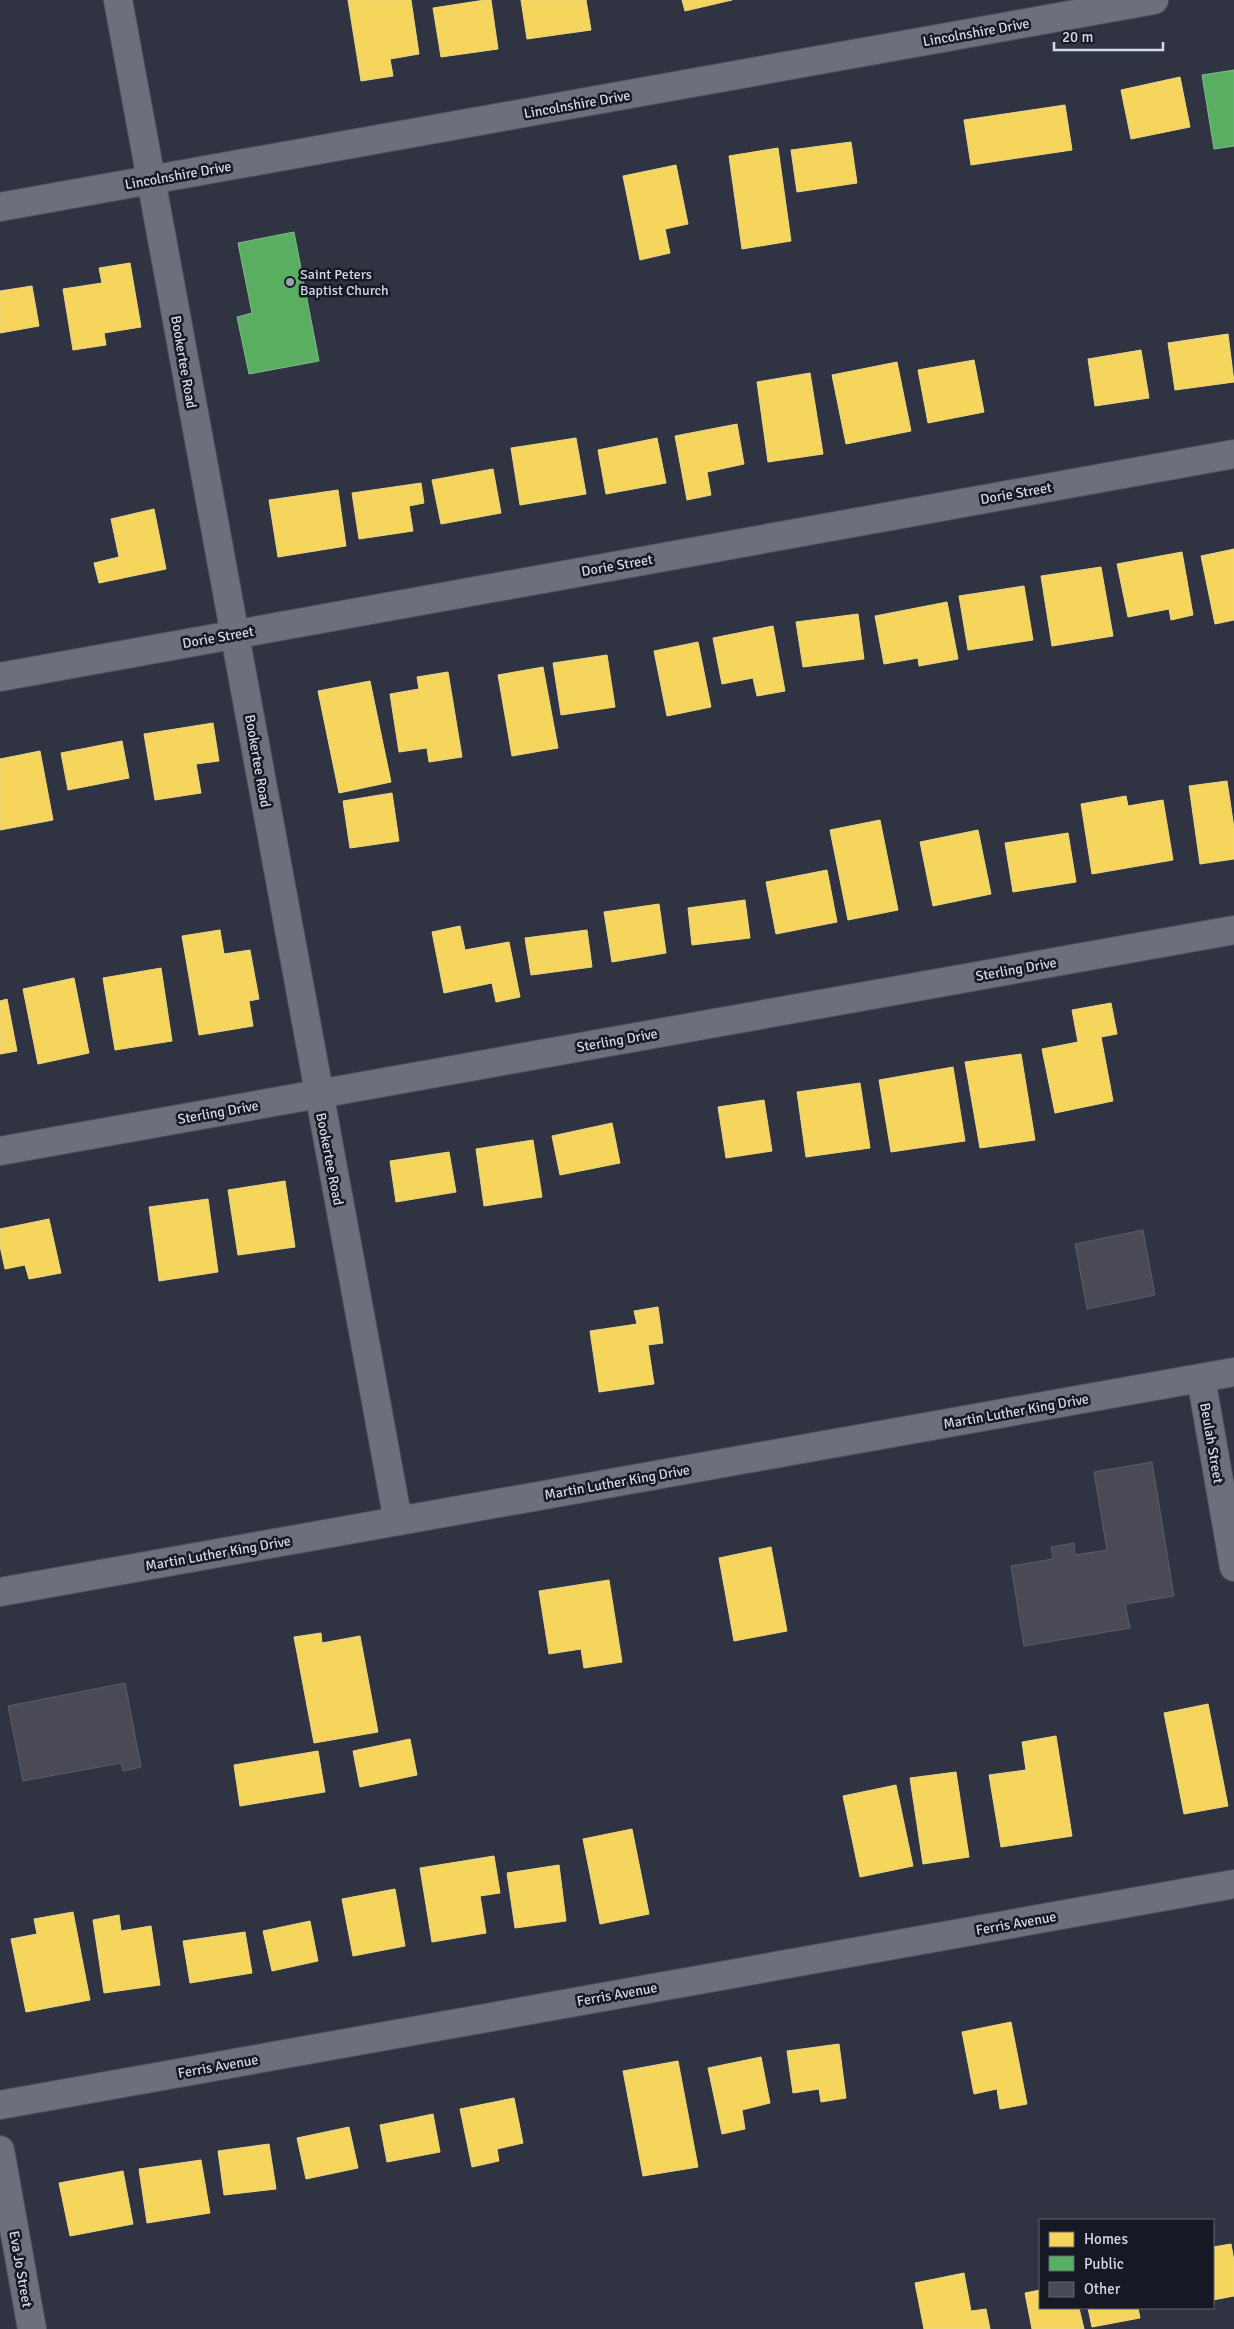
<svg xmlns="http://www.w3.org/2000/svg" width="1234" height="2329" viewBox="0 0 1234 2329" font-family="Signika,sans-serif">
<rect width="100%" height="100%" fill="#303442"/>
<path fill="#f6d55c" stroke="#ecd686" d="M 348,0 L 411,0 L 419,54 L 390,59 L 393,76 L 361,81 Z
M 485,0 L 491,0 L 498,49 L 441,57 L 433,8 Z
M 521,0 L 586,0 L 591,30 L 527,39 Z
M 682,0 L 732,0 L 685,11 Z
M 1180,77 L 1190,127 L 1131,139 L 1121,90 Z
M 1065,105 L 1072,150 L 971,165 L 964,120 Z
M 851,142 L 857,183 L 797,192 L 791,150 Z
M 778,148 L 791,241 L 742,249 L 729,156 Z
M 676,165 L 688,224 L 665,229 L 670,253 L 640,260 L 623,176 Z
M 130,263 L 141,327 L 104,333 L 106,345 L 73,350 L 63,289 L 102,283 L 99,268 Z
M 32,286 L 39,326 L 0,333 L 0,291 Z
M 1228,334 L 1234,382 L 1175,390 L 1168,343 Z
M 1141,350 L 1149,398 L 1095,406 L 1088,359 Z
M 974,360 L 984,412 L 928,423 L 918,370 Z
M 897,362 L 911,431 L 846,444 L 832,375 Z
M 810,373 L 823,454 L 768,462 L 757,382 Z
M 737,424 L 744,464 L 707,472 L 711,495 L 687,500 L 675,436 Z
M 576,438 L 586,494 L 520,505 L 511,448 Z
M 657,438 L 666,483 L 606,494 L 598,450 Z
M 493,469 L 501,513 L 441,524 L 432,480 Z
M 421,483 L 424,503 L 409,506 L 413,531 L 359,539 L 352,493 Z
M 338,490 L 346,546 L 278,557 L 269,500 Z
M 154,509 L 166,569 L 99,583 L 94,563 L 119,557 L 111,519 Z
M 1234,549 L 1234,620 L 1215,624 L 1201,556 Z
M 1182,552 L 1193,615 L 1171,620 L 1169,609 L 1128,617 L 1117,564 Z
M 1101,567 L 1113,636 L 1052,646 L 1041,576 Z
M 1024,586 L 1033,640 L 968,650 L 959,596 Z
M 947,602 L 958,659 L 919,666 L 918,658 L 884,664 L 875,616 Z
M 858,614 L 864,659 L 803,667 L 796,622 Z
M 773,626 L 785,691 L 757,696 L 753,678 L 722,684 L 713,638 Z
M 698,642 L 711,707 L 667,716 L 654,651 Z
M 607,655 L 615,707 L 561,715 L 553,663 Z
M 543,667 L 558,748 L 512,756 L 498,675 Z
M 448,672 L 462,757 L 429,762 L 427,748 L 399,752 L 390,694 L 419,689 L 417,677 Z
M 370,681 L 391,782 L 339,793 L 318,691 Z
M 213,723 L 219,761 L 196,764 L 201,793 L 155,800 L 144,734 Z
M 122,741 L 129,778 L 68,790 L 61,753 Z
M 40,751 L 53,820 L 0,830 L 0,759 Z
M 1227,781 L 1234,828 L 1234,859 L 1200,864 L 1189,786 Z
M 392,793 L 399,841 L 350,848 L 343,801 Z
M 1126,796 L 1128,806 L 1163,800 L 1173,860 L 1092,874 L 1081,804 Z
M 880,820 L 898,910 L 848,920 L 830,830 Z
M 978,830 L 991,894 L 933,906 L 920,842 Z
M 1068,833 L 1076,882 L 1013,892 L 1005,843 Z
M 827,870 L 837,922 L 776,934 L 766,882 Z
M 745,900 L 750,938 L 692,945 L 688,908 Z
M 659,904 L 666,953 L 612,962 L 604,912 Z
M 460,926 L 465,950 L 509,942 L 520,997 L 496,1002 L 492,983 L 444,993 L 432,932 Z
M 220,930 L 224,954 L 250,950 L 259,999 L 249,1001 L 253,1026 L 199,1035 L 182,936 Z
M 587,930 L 592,967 L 531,975 L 525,938 Z
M 161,968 L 172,1041 L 115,1050 L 103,978 Z
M 74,978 L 89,1053 L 38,1064 L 23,989 Z
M 7,999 L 17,1051 L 0,1054 L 0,1001 Z
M 1111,1003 L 1117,1034 L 1101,1037 L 1113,1101 L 1055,1113 L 1042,1049 L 1078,1042 L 1072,1010 Z
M 1021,1054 L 1035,1140 L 980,1148 L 965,1062 Z
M 953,1067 L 965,1141 L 891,1152 L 879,1080 Z
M 860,1083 L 870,1148 L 806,1157 L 797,1092 Z
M 764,1100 L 772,1151 L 726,1158 L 718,1107 Z
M 612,1123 L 620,1163 L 560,1175 L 552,1136 Z
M 533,1140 L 542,1197 L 484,1206 L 476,1149 Z
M 449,1152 L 456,1192 L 396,1202 L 390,1161 Z
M 285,1181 L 295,1247 L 238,1255 L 228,1190 Z
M 208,1199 L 218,1272 L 159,1281 L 149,1207 Z
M 49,1219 L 61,1273 L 29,1279 L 25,1265 L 5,1269 L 0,1246 L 0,1229 Z
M 658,1307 L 663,1343 L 648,1345 L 654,1384 L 599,1392 L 590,1331 L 637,1324 L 634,1311 Z
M 771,1547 L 787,1631 L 734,1641 L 719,1558 Z
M 609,1580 L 622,1662 L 584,1668 L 581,1649 L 549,1654 L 539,1591 Z
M 321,1633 L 322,1643 L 360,1636 L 378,1732 L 314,1743 L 294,1637 Z
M 1208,1704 L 1228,1806 L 1184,1814 L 1164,1713 Z
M 1056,1736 L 1072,1836 L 1001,1847 L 989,1775 L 1026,1770 L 1022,1742 Z
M 410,1739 L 417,1775 L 360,1787 L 353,1751 Z
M 318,1751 L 325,1792 L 240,1806 L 234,1765 Z
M 956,1772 L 969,1857 L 923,1864 L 910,1778 Z
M 896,1785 L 913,1866 L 860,1877 L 843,1796 Z
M 632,1829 L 649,1914 L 600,1924 L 583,1839 Z
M 494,1856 L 500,1893 L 480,1896 L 486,1933 L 432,1942 L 420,1868 Z
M 559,1865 L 566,1921 L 515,1928 L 507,1873 Z
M 395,1889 L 405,1946 L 353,1956 L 342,1899 Z
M 73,1912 L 90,2000 L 26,2012 L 11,1939 L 37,1934 L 34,1919 Z
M 119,1915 L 121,1931 L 151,1926 L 160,1985 L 104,1993 L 93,1920 Z
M 310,1921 L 318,1961 L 272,1971 L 263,1931 Z
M 245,1932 L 252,1973 L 190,1983 L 183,1941 Z
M 1011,2022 L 1027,2104 L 1000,2109 L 997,2089 L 974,2094 L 962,2032 Z
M 839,2044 L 846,2098 L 821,2102 L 819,2089 L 793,2093 L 787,2051 Z
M 761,2057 L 770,2103 L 742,2110 L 745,2129 L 722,2134 L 708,2068 Z
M 678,2061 L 698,2167 L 643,2176 L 623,2071 Z
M 514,2098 L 523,2143 L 497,2149 L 499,2161 L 472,2167 L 460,2109 Z
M 433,2114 L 440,2152 L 387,2162 L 380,2125 Z
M 349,2127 L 358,2168 L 306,2179 L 297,2138 Z
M 269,2144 L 276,2189 L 224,2195 L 218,2151 Z
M 201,2160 L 210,2213 L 147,2223 L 139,2169 Z
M 123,2171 L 133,2224 L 70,2236 L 59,2183 Z
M 1231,2244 L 1234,2261 L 1234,2296 L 1213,2300 L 1213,2247 Z
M 964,2273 L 971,2311 L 986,2309 L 990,2329 L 924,2329 L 915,2283 Z
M 1040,2290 L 1040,2308 L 1079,2308 L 1084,2329 L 1032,2329 L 1025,2293 Z
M 1088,2308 L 1138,2308 L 1140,2318 L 1092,2327 Z"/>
<path fill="#5aae61" stroke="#7ebb8a" d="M 1234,70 L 1234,146 L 1214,149 L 1202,75 Z
M 294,232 L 319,361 L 249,374 L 237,317 L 252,313 L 238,243 Z"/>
<path fill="#494a56" stroke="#5c5d69" d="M 1143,1230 L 1155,1295 L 1087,1309 L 1075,1244 Z
M 1152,1462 L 1174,1596 L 1125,1604 L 1130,1628 L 1024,1646 L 1011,1566 L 1053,1559 L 1051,1547 L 1074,1543 L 1075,1555 L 1107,1550 L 1094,1472 Z
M 125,1683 L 141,1767 L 123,1771 L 121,1763 L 23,1781 L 8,1706 Z"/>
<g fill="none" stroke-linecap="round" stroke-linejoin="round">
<defs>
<path id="minor" d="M 118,0 L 398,1521
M 0,207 L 1154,0
M 0,677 L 1234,454
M 0,1151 L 1234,930
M 1201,1378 L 1234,1567
M 0,2105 L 1234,1884
M 0,2150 L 32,2329"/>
<path id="secondary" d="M 0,1592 L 1234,1372"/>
</defs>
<use href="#minor" stroke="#4e525e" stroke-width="30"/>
<use href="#secondary" stroke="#4e525e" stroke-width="30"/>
<use href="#minor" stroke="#6c707c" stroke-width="28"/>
<use href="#secondary" stroke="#6c707c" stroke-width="28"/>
</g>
<circle fill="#9a9fae" stroke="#161924" stroke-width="2" cx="290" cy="282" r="5"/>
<g text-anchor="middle" stroke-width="5" stroke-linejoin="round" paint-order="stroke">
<g font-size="14" fill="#d3d9e8" stroke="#161924">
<text transform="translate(976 32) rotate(-10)" y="5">Lincolnshire Drive</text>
<text transform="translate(577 104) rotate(-10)" y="5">Lincolnshire Drive</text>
<text transform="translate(178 175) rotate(-10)" y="5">Lincolnshire Drive</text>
<text transform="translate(184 362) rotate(80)" y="5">Bookertee Road</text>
<text transform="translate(1016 493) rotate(-10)" y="5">Dorie Street</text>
<text transform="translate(617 565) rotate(-10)" y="5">Dorie Street</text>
<text transform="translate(218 637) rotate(-10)" y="5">Dorie Street</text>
<text transform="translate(258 761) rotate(80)" y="5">Bookertee Road</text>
<text transform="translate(1016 969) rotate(-10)" y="5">Sterling Drive</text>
<text transform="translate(617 1040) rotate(-10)" y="5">Sterling Drive</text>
<text transform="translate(218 1112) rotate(-10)" y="5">Sterling Drive</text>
<text transform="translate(330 1159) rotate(79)" y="5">Bookertee Road</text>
<text transform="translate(1016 1411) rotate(-10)" y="5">Martin Luther King Drive</text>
<text transform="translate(1212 1443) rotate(80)" y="5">Beulah Street</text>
<text transform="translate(617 1482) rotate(-10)" y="5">Martin Luther King Drive</text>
<text transform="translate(218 1553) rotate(-10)" y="5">Martin Luther King Drive</text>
<text transform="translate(1016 1923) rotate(-10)" y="5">Ferris Avenue</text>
<text transform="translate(617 1994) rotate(-10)" y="5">Ferris Avenue</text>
<text transform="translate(218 2066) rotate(-10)" y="5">Ferris Avenue</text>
<text transform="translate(21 2269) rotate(80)" y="5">Eva Jo Street</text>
</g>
<g font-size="14" fill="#d3d9e8" stroke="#161924" text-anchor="start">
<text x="300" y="279">Saint Peters<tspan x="300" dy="16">Baptist Church</tspan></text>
</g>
</g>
<rect x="1039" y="2219" width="175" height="90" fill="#161924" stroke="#626672"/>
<rect x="1049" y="2232" width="25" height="15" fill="#f6d55c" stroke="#626672"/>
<text x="1084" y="2244" font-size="15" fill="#d3d9e8">Homes</text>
<rect x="1049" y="2256" width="25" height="15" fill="#5aae61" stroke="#626672"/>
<text x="1084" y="2269" font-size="15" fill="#d3d9e8">Public</text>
<rect x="1049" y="2282" width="25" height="15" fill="#494a56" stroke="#626672"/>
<text x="1084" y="2294" font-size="15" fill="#d3d9e8">Other</text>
<path d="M1054 42v8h109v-8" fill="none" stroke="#d3d9e8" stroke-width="2.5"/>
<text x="1062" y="42" font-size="15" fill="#d3d9e8" stroke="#161924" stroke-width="4" paint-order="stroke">20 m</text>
</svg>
